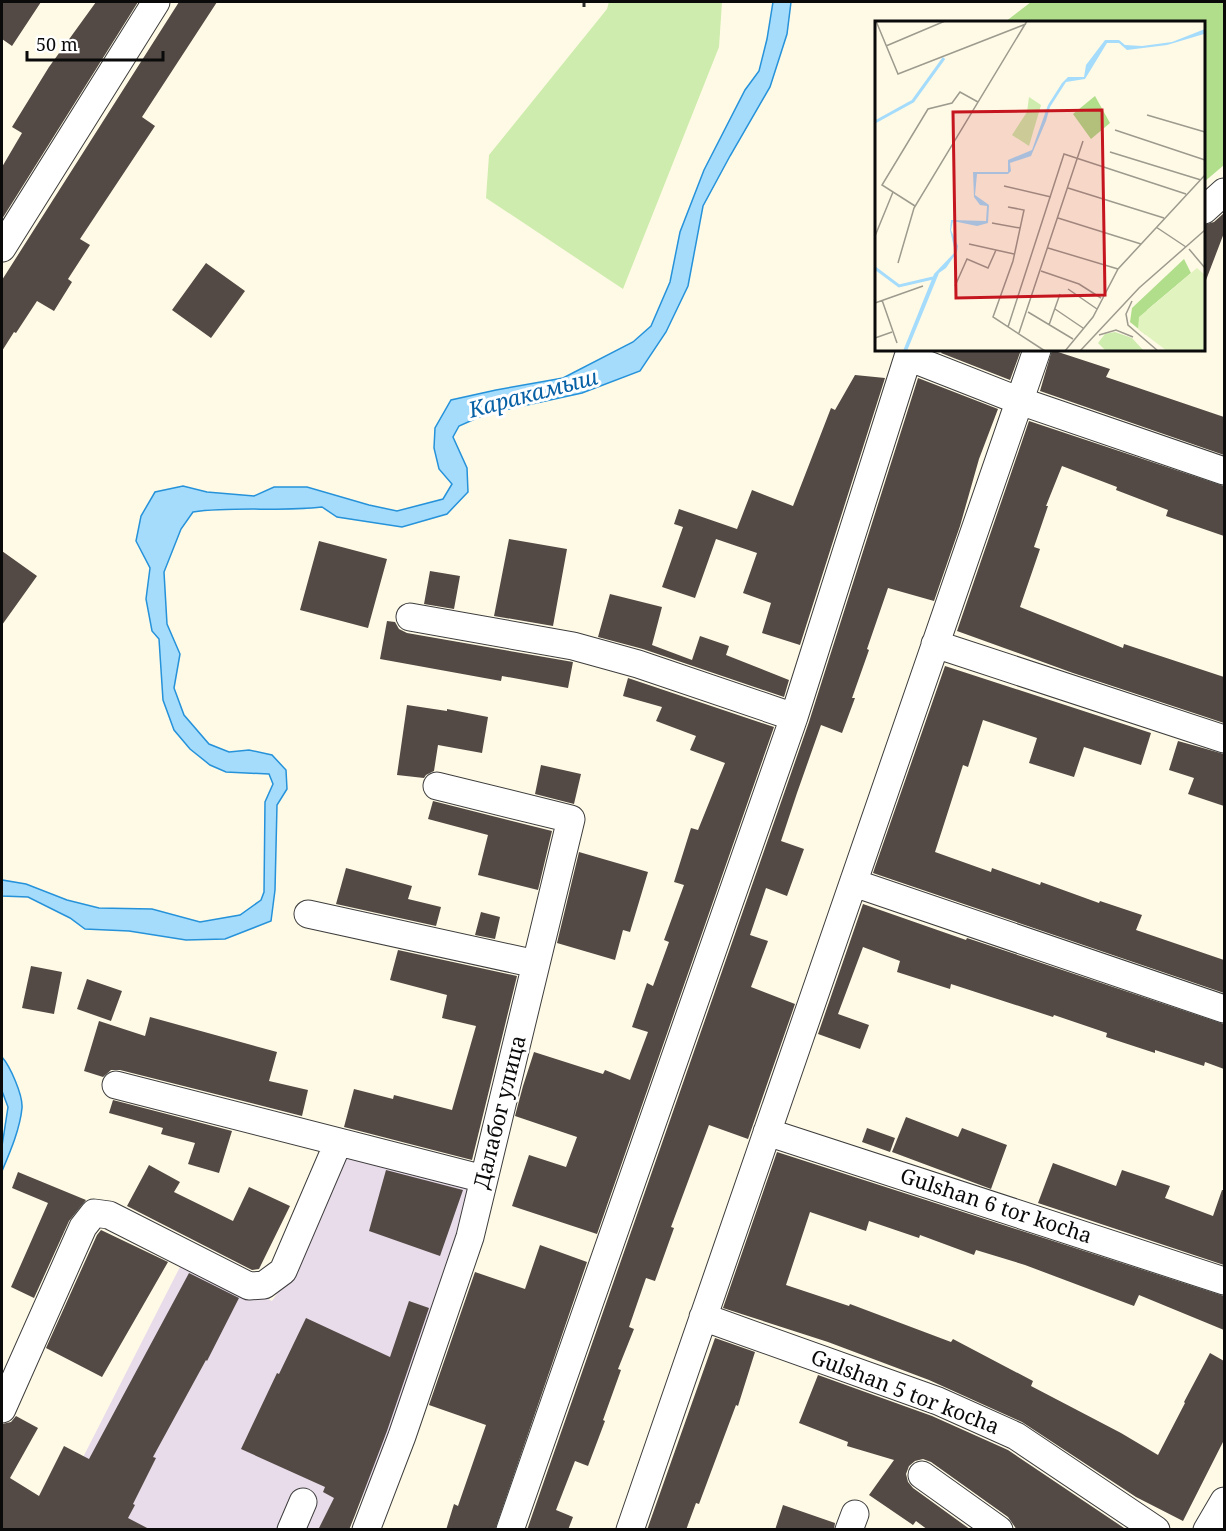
<svg xmlns="http://www.w3.org/2000/svg" width="1226" height="1531" viewBox="0 0 1226 1531" font-family="'Noto Serif',serif">
<rect width="100%" height="100%" fill="#fffae6"/>
<path fill="#e9dcea" d="M 341,1151 L 475,1188 L 392,1437 L 347,1529 L 46,1530 L 184,1259 L 272,1301 L 279,1291 Z"/>
<path fill="#ceecad" d="M 609,2 L 722,2 L 719,47 L 623,289 L 486,198 L 489,155 L 607,9 Z"/>
<path fill="#b0de8b" d="M 1031,2 L 1224,2 L 1224,165 L 1204,182 L 1204,22 L 1005,22 Z"/>
<path fill="#a5dcfc" stroke="#2592da" stroke-width="1.5" d="M 773,2 L 791,2 L 787,34 L 770,87 L 730,156 L 703,206 L 688,286 L 666,332 L 640,371 L 582,393 L 486,414 L 459,426 L 453,437 L 467,468 L 468,492 L 447,514 L 402,527 L 337,517 L 322,507 C 279,512 236,506 193,512 L 181,529 L 164,572 L 167,624 L 180,654 L 174,688 L 184,715 L 209,744 L 229,752 L 249,750 L 272,755 L 286,770 L 287,789 L 277,805 L 275,890 L 271,921 L 225,939 L 186,940 L 129,931 L 85,929 L 70,918 L 28,897 L 2,896 L 2,880 L 26,884 L 67,900 L 99,908 L 152,909 L 200,922 L 240,915 L 261,900 L 264,892 L 265,802 L 273,784 L 269,774 L 226,772 L 210,765 L 190,749 L 174,730 L 163,700 L 159,639 L 152,631 L 146,599 L 150,568 L 136,541 L 141,516 L 155,492 L 183,486 L 207,492 L 254,496 L 274,487 L 307,487 L 369,505 L 397,511 L 443,499 L 452,484 L 439,469 L 434,448 L 435,428 L 451,400 L 496,390 L 563,378 L 633,342 L 651,326 L 670,282 L 680,232 L 704,170 L 745,90 L 759,71 L 767,39 Z
M 2,1057 C 10,1066 23,1095 22,1108 C 20,1129 10,1152 2,1171 L 2,1146 L 8,1107 L 2,1091 Z"/>
<path fill="#534a45" d="M 2,2 L 41,2 L 12,46 L 2,39 Z
M 96,2 L 138,2 L 2,219 L 2,167 L 22,133 L 12,127 L 49,67 Z
M 179,2 L 217,2 L 142,117 L 155,126 L 80,239 L 90,245 L 68,279 L 72,282 L 54,311 L 37,301 L 16,333 L 14,332 L 2,351 L 2,280 Z
M 1224,213 L 1224,233 L 1203,288 L 1203,225 L 1214,222 Z
M 206,263 L 245,291 L 211,338 L 172,310 Z
M 943,350 L 1021,350 L 1010,380 L 941,353 Z
M 1052,350 L 1110,369 L 1106,377 L 1224,417 L 1224,455 L 1040,391 Z
M 855,375 L 885,378 L 800,645 L 762,633 L 771,603 L 743,593 L 757,553 L 716,539 L 695,598 L 662,587 L 683,527 L 674,524 L 679,509 L 737,529 L 752,490 L 793,506 L 831,408 L 835,410 Z
M 918,378 L 998,409 L 979,459 L 960,526 L 934,601 L 888,588 L 867,649 L 869,650 L 852,698 L 855,698 L 842,733 L 821,725 L 797,793 L 781,841 L 804,849 L 787,896 L 766,888 L 750,935 L 768,941 L 751,987 L 795,1004 L 748,1139 L 709,1125 L 671,1227 L 674,1228 L 655,1281 L 646,1278 L 629,1327 L 634,1329 L 618,1369 L 621,1370 L 603,1420 L 605,1421 L 588,1466 L 575,1461 L 556,1510 L 573,1517 L 568,1530 L 527,1530 L 809,722 Z
M 1029,421 L 1224,486 L 1224,536 L 1166,516 L 1168,510 L 1116,490 L 1117,487 L 1062,466 L 1046,506 L 1048,506 L 1034,547 L 1040,549 L 1020,607 L 1123,648 L 1124,644 L 1224,677 L 1224,723 L 1073,673 L 957,631 Z
M 509,539 L 567,549 L 553,626 L 494,616 Z
M 319,541 L 387,559 L 368,628 L 300,610 Z
M 2,551 L 37,576 L 2,625 Z
M 430,571 L 460,576 L 454,609 L 424,604 Z
M 610,594 L 662,607 L 652,645 L 692,660 L 700,636 L 729,646 L 726,655 L 789,680 L 784,697 L 643,649 L 598,637 Z
M 387,621 L 395,622 L 399,629 L 407,633 L 573,662 L 568,688 L 502,676 L 501,681 L 380,659 Z
M 945,666 L 1151,733 L 1141,765 L 1084,747 L 1074,777 L 1029,763 L 1037,738 L 983,720 L 968,767 L 963,765 L 935,852 L 991,872 L 992,868 L 1040,885 L 1041,882 L 1099,903 L 1100,901 L 1142,915 L 1136,930 L 1224,960 L 1224,993 L 873,873 Z
M 628,678 L 774,727 L 597,1234 L 512,1206 L 529,1155 L 566,1167 L 577,1137 L 515,1116 L 523,1086 L 534,1052 L 603,1074 L 605,1070 L 630,1080 L 648,1032 L 632,1027 L 647,983 L 653,986 L 669,942 L 664,940 L 684,885 L 674,882 L 691,828 L 698,830 L 725,763 L 690,750 L 696,736 L 656,721 L 662,707 L 623,696 Z
M 407,705 L 447,711 L 447,709 L 488,717 L 482,753 L 438,745 L 434,771 L 426,775 L 424,778 L 397,775 Z
M 1178,741 L 1224,754 L 1224,806 L 1188,794 L 1194,778 L 1169,770 Z
M 541,765 L 581,774 L 574,804 L 535,794 Z
M 433,801 L 552,831 L 538,890 L 478,875 L 488,835 L 428,819 Z
M 579,852 L 648,872 L 630,932 L 623,930 L 615,960 L 557,943 Z
M 346,868 L 412,886 L 408,899 L 441,907 L 436,926 L 336,904 Z
M 863,904 L 966,940 L 967,938 L 1224,1024 L 1224,1069 L 1205,1062 L 1204,1066 L 1155,1050 L 1155,1053 L 1106,1037 L 1107,1033 L 1054,1015 L 1053,1017 L 951,984 L 950,989 L 897,972 L 900,961 L 863,947 L 838,1014 L 869,1025 L 860,1049 L 818,1034 Z
M 481,912 L 500,917 L 495,939 L 475,935 Z
M 398,950 L 517,976 L 472,1160 L 344,1127 L 354,1089 L 393,1099 L 394,1095 L 452,1110 L 476,1026 L 442,1018 L 447,995 L 390,980 Z
M 31,966 L 62,972 L 54,1014 L 22,1008 Z
M 87,979 L 122,991 L 111,1021 L 77,1009 Z
M 150,1017 L 277,1052 L 269,1081 L 308,1090 L 302,1116 L 120,1070 L 111,1070 L 103,1077 L 84,1071 L 99,1021 L 145,1036 Z
M 113,1100 L 232,1131 L 219,1173 L 188,1164 L 195,1143 L 161,1134 L 163,1128 L 109,1113 Z
M 906,1117 L 958,1137 L 962,1128 L 1007,1145 L 991,1189 L 892,1152 Z
M 867,1128 L 895,1138 L 890,1152 L 862,1142 Z
M 777,1152 L 1224,1296 L 1224,1330 L 1139,1295 L 1134,1306 L 1025,1265 L 976,1250 L 974,1255 L 920,1235 L 919,1238 L 869,1221 L 866,1231 L 810,1212 L 786,1285 L 849,1306 L 850,1304 L 951,1342 L 953,1339 L 1033,1381 L 1031,1386 L 1121,1433 L 1158,1455 L 1185,1403 L 1184,1402 L 1210,1353 L 1224,1361 L 1224,1440 L 1183,1521 L 1136,1497 L 1022,1422 L 929,1380 L 828,1342 L 723,1308 Z
M 1053,1163 L 1116,1186 L 1122,1170 L 1170,1186 L 1165,1198 L 1213,1216 L 1222,1190 L 1224,1190 L 1224,1265 L 1038,1203 Z
M 149,1165 L 180,1182 L 174,1192 L 233,1221 L 249,1187 L 290,1206 L 259,1269 L 252,1270 L 127,1206 Z
M 386,1170 L 463,1190 L 440,1256 L 369,1231 Z
M 18,1172 L 86,1200 L 69,1221 L 34,1298 L 11,1287 L 48,1203 L 12,1188 Z
M 101,1230 L 168,1262 L 102,1377 L 46,1348 L 97,1235 Z
M 540,1245 L 587,1262 L 495,1530 L 446,1530 L 454,1504 L 458,1506 L 486,1425 L 429,1405 L 475,1272 L 525,1289 Z
M 189,1273 L 239,1298 L 207,1361 L 206,1360 L 153,1457 L 156,1458 L 133,1504 L 135,1505 L 128,1518 L 151,1530 L 2,1530 L 2,1424 L 11,1422 L 16,1416 L 38,1428 L 10,1478 L 39,1496 L 64,1446 L 89,1459 Z
M 409,1301 L 429,1308 L 387,1431 L 355,1515 L 349,1530 L 318,1530 L 334,1498 L 323,1492 L 325,1487 L 241,1449 L 277,1373 L 279,1374 L 306,1318 L 390,1357 Z
M 715,1338 L 755,1352 L 738,1406 L 736,1405 L 699,1504 L 696,1503 L 686,1530 L 647,1530 Z
M 818,1375 L 932,1416 L 1008,1450 L 1127,1530 L 1017,1530 L 1008,1517 L 931,1462 L 923,1459 L 915,1461 L 909,1466 L 906,1474 L 908,1482 L 913,1488 L 971,1530 L 928,1530 L 916,1521 L 913,1525 L 869,1495 L 894,1460 L 847,1446 L 848,1442 L 799,1423 Z
M 783,1505 L 835,1523 L 834,1530 L 775,1530 Z"/>
<g fill="none" stroke-linecap="round" stroke-linejoin="round">
<defs>
<path id="minor" d="M 1204,210 L 1224,192
M 2,248 L 156,2
M 410,617 L 573,646 L 638,664 L 794,717
M 935,644 L 1224,739
M 854,883 L 1224,1009
M 308,914 L 536,964
M 116,1085 L 484,1179
M 767,1132 L 1224,1281
M 703,1317 L 938,1401 L 1016,1436 L 1156,1530
M 2,1409 L 83,1227 L 94,1213 L 109,1215 L 249,1286 L 264,1285 L 283,1271 L 338,1143
M 922,1475 L 999,1530
M 291,1530 L 303,1502
M 366,1530 L 402,1436 L 470,1237 L 571,819 L 437,786
M 510,1530 L 794,717 L 908,357 L 1020,401 L 1224,471
M 630,1530 L 1037,350
M 849,1530 L 855,1514
M 1207,1530 L 1224,1501"/>
</defs>
<use href="#minor" stroke="#3d3d3d" stroke-width="29"/>
<path stroke="#2c2c2c" stroke-width="3" stroke-dasharray="6 3" stroke-linecap="butt" d="M 584,7 L 584,2"/>
<use href="#minor" stroke="#fff" stroke-width="27"/>
</g>
<g text-anchor="middle" stroke-width="6" stroke-linejoin="round" paint-order="stroke">
<g font-size="21" fill="#0a0a0a" stroke="#fff">
<text transform="translate(500 1112) rotate(-76)" y="7">Далабог улица</text>
<text transform="translate(996 1206) rotate(18)" y="7">Gulshan 6 tor kocha</text>
<text transform="translate(905 1392) rotate(21)" y="7">Gulshan 5 tor kocha</text>
</g>
<g font-size="22" font-style="italic" fill="#0961a5" stroke="#fff">
<text transform="translate(533 393) rotate(-15)" y="8">Каракамыш</text>
</g>
</g>
<g transform="translate(875 21)">
<rect width="330" height="330" fill="#fffae6"/>
<path d="M 154,76 L 166,84 L 154,125 L 137,114 L 152,91 ZM 240,311 L 257,317 L 269,330 L 231,330 L 223,322 L 230,313 Z" fill="#ceecad"/>
<path d="M 220,75 L 235,102 L 216,118 L 198,93 ZM 309,238 L 316,252 L 272,289 L 271,314 L 255,301 L 257,287 Z" fill="#b0de8b"/>
<path d="M 322,247 L 330,254 L 330,330 L 292,330 L 263,308 L 264,296 Z" fill="#e1f3bf"/>
<path d="M 330,8 L 329,13 L 292,24 L 252,29 L 244,22 L 232,22 L 210,58 L 191,61 L 175,86 L 171,100 L 156,135 L 135,142 L 136,150 L 133,153 L 102,153 L 100,174 L 114,184 L 113,202 L 102,205 L 78,200 L 76,209 L 83,225 L 82,231 L 71,247 L 64,252 L 32,330 L 28,330 L 59,253 L 80,231 L 75,209 L 76,199 L 111,200 L 112,185 L 105,184 L 99,176 L 98,151 L 133,151 L 133,139 L 157,129 L 173,84 L 187,62 L 193,56 L 209,56 L 211,44 L 230,19 L 244,19 L 250,24 L 267,25 L 297,21 Z" fill="#a5dcfc"/>
<path fill="none" stroke="#a5dcfc" stroke-width="3" d="M 0,101 L 38,80 L 69,37M 0,247 L 24,265 L 58,257"/>
<path fill="none" stroke="#9d9a8e" stroke-width="1.5" d="M 1,0 L 23,53 L 151,3M 11,25 L 70,0M 272,94 L 330,111M 240,109 L 330,139M 235,131 L 326,159M 129,165 L 176,176M 193,167 L 289,197M 40,185 L 7,164 L 53,88 L 77,82 L 85,71 L 103,81M 133,186 L 149,189 L 138,240 L 118,296 L 170,330M 183,197 L 266,223M 117,202 L 145,207M 281,206 L 311,226M 0,215 L 18,171M 94,223 L 139,233M 173,227 L 243,248M 314,228 L 330,247M 23,242 L 39,187 L 152,0M 166,250 L 204,263 L 226,277M 80,265 L 92,238 L 113,247 L 121,229M 193,268 L 222,288M 7,279 L 22,322M 257,280 L 251,293 L 253,304 L 283,330M 0,282 L 48,265M 180,288 L 208,307M 153,291 L 198,318M 174,304 L 185,273M 133,306 L 189,133 L 311,173M 144,312 L 208,120M 224,314 L 241,309 L 258,316M 0,317 L 17,311M 190,330 L 218,296 L 243,248 L 330,154M 205,330 L 264,267 L 330,209"/>
<path fill="#c5161f" fill-opacity="0.15" stroke="#c5161f" stroke-width="3" d="M 227,89 L 230,274 L 81,277 L 78,91 Z"/>
<rect width="330" height="330" fill="none" stroke="#0a0a0a" stroke-width="3"/>
</g>
<rect width="1226" height="1531" fill="none" stroke="#0a0a0a" stroke-width="6"/>
<path d="M27 51v9h136v-9" fill="none" stroke="#0a0a0a" stroke-width="3"/>
<text x="36" y="51" font-size="18" fill="#0a0a0a" stroke="#ffffff" stroke-width="4.5" paint-order="stroke">50 m</text>
</svg>
